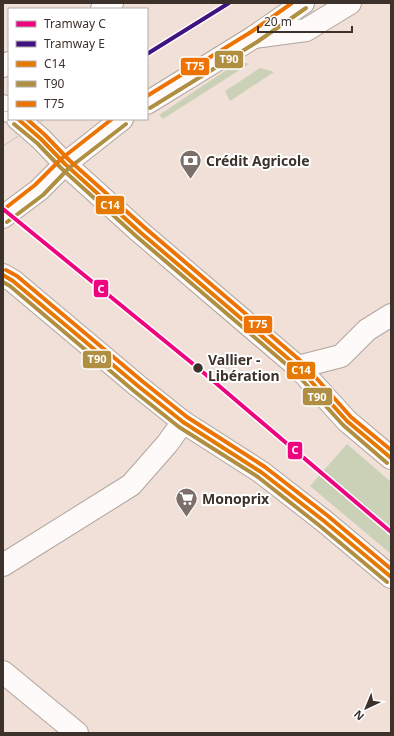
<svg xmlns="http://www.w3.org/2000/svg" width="394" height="736" viewBox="0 0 394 736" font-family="'Noto Sans',sans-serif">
<rect width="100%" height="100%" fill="#f0e0d8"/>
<path fill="#cad1b7" d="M 240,61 L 249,64 L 163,119 L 159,115 Z
M 260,68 L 274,72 L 230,101 L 225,91 Z
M 347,444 L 391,482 L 391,554 L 310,486 Z"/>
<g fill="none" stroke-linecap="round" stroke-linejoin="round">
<defs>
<path id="street" d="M 254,37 L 306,30 L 350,3
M 298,367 L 341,356 L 367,330 L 391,315
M 3,565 L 131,485 L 167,444 L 183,422
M 3,672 L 77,733"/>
<path id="primary" d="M 102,9 L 112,3
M 3,66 L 9,63
M 147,103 L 254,37 L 303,3
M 3,106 L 9,111
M 18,119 L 41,139 L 65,164 L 140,232 L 298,367 L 347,421 L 391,458
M 3,217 L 39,190 L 65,164 L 122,119
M 3,275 L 13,281 L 138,386 L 183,422 L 261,472 L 324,521 L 391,577"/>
</defs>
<use href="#street" stroke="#b1a59e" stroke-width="24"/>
<use href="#primary" stroke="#b1a59e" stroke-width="24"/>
<use href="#street" stroke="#fdfaf9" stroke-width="22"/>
<use href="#primary" stroke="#fdfaf9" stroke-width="22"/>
<path stroke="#cac5c3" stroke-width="1" d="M 3,112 L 9,111
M 3,124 L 10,119
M 3,146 L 45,119"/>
<defs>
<path id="bus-1" d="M 18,119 L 41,139 L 65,164 L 140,232 L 298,367 L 347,421 L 391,458
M 3,275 L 13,281 L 138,386 L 183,422 L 261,472 L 324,521 L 391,577"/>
<path id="bus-2" d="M 150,108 L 257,42 L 306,8
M 14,124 L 37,143 L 61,168 L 136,236 L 294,371 L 343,425 L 387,463
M 7,222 L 43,195 L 69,168 L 126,124
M 3,282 L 10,286 L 134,391 L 179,427 L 258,477 L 320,526 L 387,582"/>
<path id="bus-3" d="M 147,96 L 251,32 L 292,3
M 27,119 L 45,135 L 69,160 L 144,227 L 302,362 L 351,417 L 391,450
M 3,210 L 35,185 L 61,159 L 112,119
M 6,270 L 17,276 L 142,381 L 187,417 L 265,467 L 328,516 L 391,569"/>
</defs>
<use href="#bus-1" stroke="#fff" stroke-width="7"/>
<use href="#bus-2" stroke="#fff" stroke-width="7"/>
<use href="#bus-3" stroke="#fff" stroke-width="7"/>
<use href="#bus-1" stroke="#e57902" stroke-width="4"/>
<use href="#bus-2" stroke="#b08f42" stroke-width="4"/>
<use href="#bus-3" stroke="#ec7304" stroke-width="4"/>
<defs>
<path id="tram-1" d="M 3,209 L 198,368 L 391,532"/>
<path id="tram-2" d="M 147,54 L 229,3"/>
</defs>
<use href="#tram-1" stroke="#fff" stroke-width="7"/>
<use href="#tram-2" stroke="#fff" stroke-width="7"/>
<use href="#tram-1" stroke="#ee047f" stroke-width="4"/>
<use href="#tram-2" stroke="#401382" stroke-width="4"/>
</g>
<defs>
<symbol id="bank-pin" viewBox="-11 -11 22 30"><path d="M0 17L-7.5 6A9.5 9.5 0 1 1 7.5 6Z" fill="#7c6e68" stroke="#fff"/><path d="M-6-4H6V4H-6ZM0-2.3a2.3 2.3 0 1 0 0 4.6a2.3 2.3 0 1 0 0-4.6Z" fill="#fff"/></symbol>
<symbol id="supermarket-pin" viewBox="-11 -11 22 30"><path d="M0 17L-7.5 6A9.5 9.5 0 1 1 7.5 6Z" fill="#7c6e68" stroke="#fff"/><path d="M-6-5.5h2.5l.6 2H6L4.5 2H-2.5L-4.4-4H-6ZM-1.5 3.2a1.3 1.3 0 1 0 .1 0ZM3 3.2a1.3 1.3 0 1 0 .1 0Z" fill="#fff"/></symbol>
</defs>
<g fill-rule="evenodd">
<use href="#bank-pin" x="178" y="148" width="25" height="34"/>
<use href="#supermarket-pin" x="174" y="486" width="25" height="34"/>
</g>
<circle fill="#3d312b" stroke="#fff" stroke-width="1.5" cx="198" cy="368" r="5.5"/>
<g text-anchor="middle" stroke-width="4" stroke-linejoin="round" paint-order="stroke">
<g font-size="14" font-weight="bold" fill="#3d312b" stroke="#fff" text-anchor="start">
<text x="206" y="166">Crédit Agricole</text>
<text x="202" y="504">Monoprix</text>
</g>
<g font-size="14" font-weight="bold" fill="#3d312b" stroke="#fff" text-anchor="start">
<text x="208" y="365">Vallier -<tspan x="208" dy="16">Libération</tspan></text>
</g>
</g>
<g stroke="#fff" stroke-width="1.5">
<rect x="214" y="50" width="30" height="19" rx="4" fill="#b08f42"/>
<rect x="180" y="57" width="30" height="19" rx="4" fill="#ec7304"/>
<rect x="95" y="195" width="30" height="20" rx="4" fill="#e57902"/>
<rect x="93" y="279" width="16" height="19" rx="4" fill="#ee047f"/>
<rect x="243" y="315" width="30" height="19" rx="4" fill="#ec7304"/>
<rect x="82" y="350" width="30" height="19" rx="4" fill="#b08f42"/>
<rect x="286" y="361" width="30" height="19" rx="4" fill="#e57902"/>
<rect x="302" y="387" width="31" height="19" rx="4" fill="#b08f42"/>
<rect x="287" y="441" width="16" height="19" rx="4" fill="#ee047f"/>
</g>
<g font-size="11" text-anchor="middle" font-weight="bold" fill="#fff">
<text x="229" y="63">T90</text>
<text x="195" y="70">T75</text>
<text x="110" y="209">C14</text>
<text x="101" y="293">C</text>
<text x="258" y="328">T75</text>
<text x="97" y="363">T90</text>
<text x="301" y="374">C14</text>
<text x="317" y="401">T90</text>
<text x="295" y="454">C</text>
</g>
<rect width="394" height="736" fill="none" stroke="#3d312b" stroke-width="8"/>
<rect x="8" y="8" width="140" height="112" fill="#ffffff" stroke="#b1adaa"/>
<rect x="16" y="21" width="20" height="6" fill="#ee047f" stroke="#b1adaa"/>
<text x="44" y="28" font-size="12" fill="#3d312b">Tramway C</text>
<rect x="16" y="41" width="20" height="6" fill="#401382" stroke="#b1adaa"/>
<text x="44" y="48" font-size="12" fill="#3d312b">Tramway E</text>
<rect x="16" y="61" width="20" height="6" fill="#e57902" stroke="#b1adaa"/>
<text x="44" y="68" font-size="12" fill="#3d312b">C14</text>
<rect x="16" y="81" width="20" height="6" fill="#b08f42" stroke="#b1adaa"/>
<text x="44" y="88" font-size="12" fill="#3d312b">T90</text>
<rect x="16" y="101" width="20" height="6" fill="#ec7304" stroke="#b1adaa"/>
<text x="44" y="108" font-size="12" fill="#3d312b">T75</text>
<g transform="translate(366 708) rotate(224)" stroke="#ffffff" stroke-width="3" paint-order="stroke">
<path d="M0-3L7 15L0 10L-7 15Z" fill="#3d312b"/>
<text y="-6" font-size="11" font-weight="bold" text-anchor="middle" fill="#3d312b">N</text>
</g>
<path d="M258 26v6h94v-6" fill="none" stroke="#3d312b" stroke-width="2"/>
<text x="264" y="26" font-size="12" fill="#3d312b" stroke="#ffffff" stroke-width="3" paint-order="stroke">20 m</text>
</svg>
